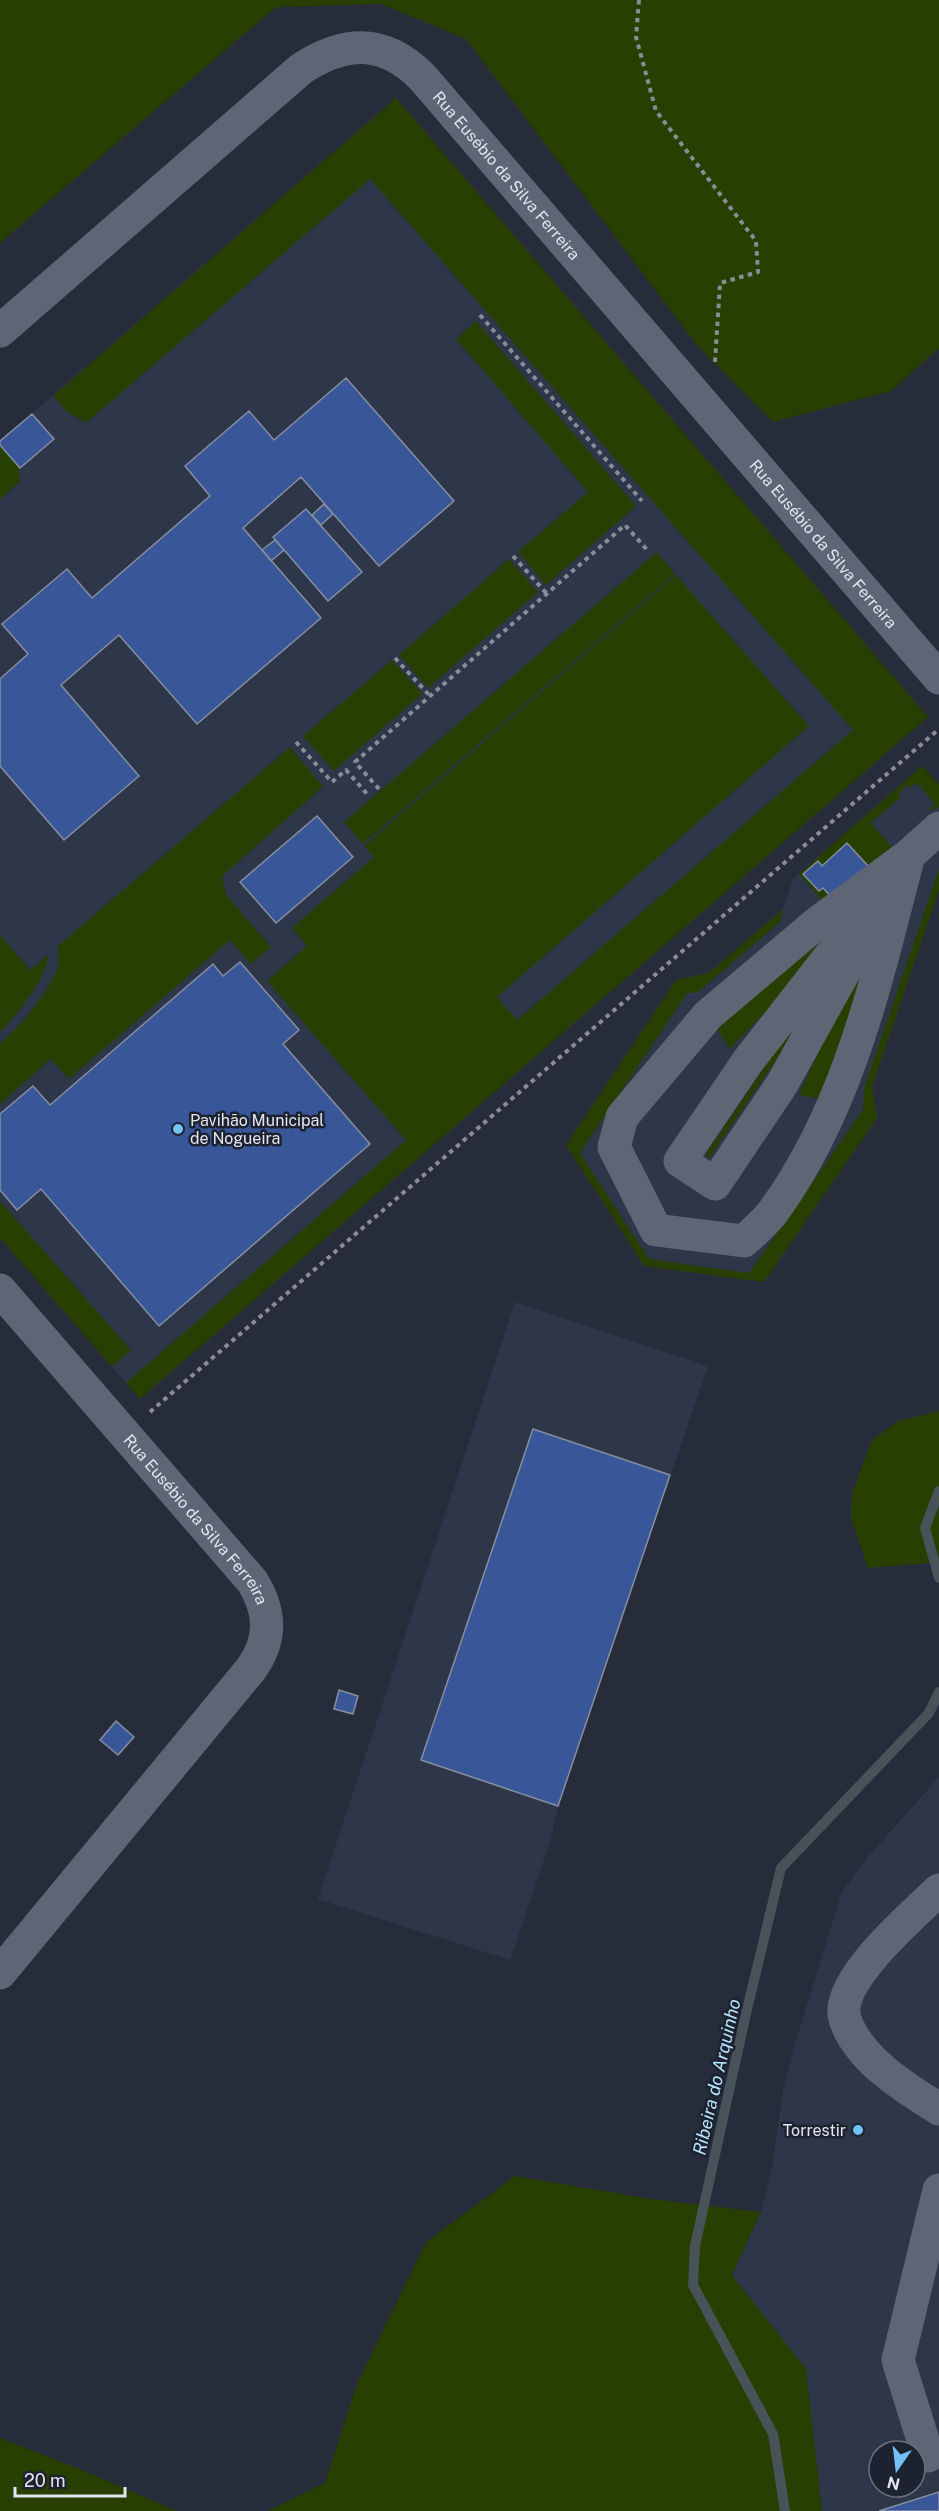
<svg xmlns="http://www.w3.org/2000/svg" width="939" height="2511" viewBox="0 0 939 2511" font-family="'Public Sans',sans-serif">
<rect width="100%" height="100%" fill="#262c3a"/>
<path fill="#2e3749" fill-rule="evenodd" d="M 396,98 L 928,717 L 140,1399 L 0,1238 L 0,441 Z
M 922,766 L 939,785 L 939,890 L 872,1087 L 877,1118 L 764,1282 L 644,1266 L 566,1145 L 676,980 L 709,973 L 783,909 L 793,879 Z
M 515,1302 L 708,1366 L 558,1806 L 551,1839 L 510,1960 L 318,1899 Z
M 939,1777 L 939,2511 L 822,2511 L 814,2452 L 732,2275 L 761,2212 L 772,2169 L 783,2091 L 794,2047 L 842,1892 L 867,1858 ZM 879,2451 L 915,2451 L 915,2487 L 879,2487 Z"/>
<path fill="#273f00" d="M 0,0 L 939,0 L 939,348 L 891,391 L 773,422 L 696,344 L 466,39 L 381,4 L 276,7 L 0,243 Z
M 396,98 L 928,717 L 140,1399 L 126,1383 L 406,1140 L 267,981 L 307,946 L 292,928 L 374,857 L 364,846 L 676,575 L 809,726 L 497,997 L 517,1020 L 853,730 L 370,179 L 86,423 L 66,411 L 53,396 Z
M 476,321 L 636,506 L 546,585 L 518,552 L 588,492 L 456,339 Z
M 0,445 L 18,465 L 20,482 L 0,499 Z
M 657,552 L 675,574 L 363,844 L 344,822 Z
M 509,559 L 538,592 L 428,688 L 399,655 Z
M 392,660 L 422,694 L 334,771 L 303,736 Z
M 290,747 L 323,787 L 222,876 L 226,895 L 271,947 L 251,964 L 230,940 L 69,1079 L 51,1059 L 0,1104 L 0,1043 C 19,1029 49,991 57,969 C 59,962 58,953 58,946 Z
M 922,766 L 939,785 L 939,806 L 932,811 L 930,809 L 935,804 L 917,783 L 911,788 L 908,785 L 898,794 L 901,797 L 871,823 L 892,847 L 869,867 L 847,843 L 822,866 L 818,861 L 804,873 L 819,891 L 823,888 L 833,899 L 826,905 L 799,874 Z
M 939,869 L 939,890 L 872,1087 L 877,1118 L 764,1282 L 644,1266 L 566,1145 L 676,980 L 709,973 L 783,909 L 780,922 L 698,992 L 687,993 L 580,1153 L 649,1259 L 749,1273 L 863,1110 L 864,1088 Z
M 0,935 L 30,970 L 48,955 L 48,958 C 44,982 17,1014 0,1032 Z
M 819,937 L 829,945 L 730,1049 L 714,1024 Z
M 866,961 L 824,1100 L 799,1095 L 858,964 Z
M 788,1031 L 793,1035 L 709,1158 L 705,1155 Z
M 0,1201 L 131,1350 L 112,1367 L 0,1238 Z
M 939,1411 L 939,1562 L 868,1568 L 851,1519 L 852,1493 L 872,1440 L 898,1421 Z
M 515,2176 L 651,2199 L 761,2212 L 732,2275 L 806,2369 L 822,2511 L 268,2511 L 325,2483 L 357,2384 L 426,2242 Z
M 0,2438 L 77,2468 L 177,2511 L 0,2511 Z"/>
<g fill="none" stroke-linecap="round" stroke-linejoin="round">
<path stroke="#485259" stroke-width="10" d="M 939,1491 L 925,1528 L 939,1578
M 785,2511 L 773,2434 L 693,2285 L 695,2246 L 745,2018 L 781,1868 L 929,1713 L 939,1692"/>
</g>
<path fill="#395698" stroke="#868f9f" stroke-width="1.5" d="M 346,378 L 454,501 L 379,566 L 301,477 L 243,528 L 321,618 L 197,724 L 119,635 L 61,685 L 139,776 L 64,840 L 0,766 L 0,679 L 28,654 L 2,624 L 67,569 L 92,598 L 210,496 L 185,466 L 249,411 L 274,440 Z
M 32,414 L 54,439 L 20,468 L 0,445 L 0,441 Z
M 324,504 L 333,514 L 321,525 L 312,515 Z
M 306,509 L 362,572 L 328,601 L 273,537 Z
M 275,540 L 284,550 L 271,561 L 262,550 Z
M 317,816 L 353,857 L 276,923 L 240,882 Z
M 847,843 L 869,867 L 833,899 L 823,888 L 819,891 L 803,874 L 818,861 L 822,866 Z
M 240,962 L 299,1030 L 283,1044 L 370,1144 L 159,1326 L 41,1189 L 17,1210 L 0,1190 L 0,1114 L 33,1086 L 50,1105 L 213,964 L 223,976 Z
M 533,1429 L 670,1475 L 558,1806 L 421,1760 Z
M 339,1690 L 358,1696 L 353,1714 L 334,1709 Z
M 116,1721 L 134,1737 L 118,1755 L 100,1740 Z
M 939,2492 L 939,2511 L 879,2511 Z"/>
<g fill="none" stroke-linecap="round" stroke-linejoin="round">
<path stroke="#888d98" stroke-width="4" stroke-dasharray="4.5 4.5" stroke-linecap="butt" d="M 639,0 L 636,37 L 656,111 L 756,241 L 758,272 L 720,283 L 715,362
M 480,315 L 642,501
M 513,556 L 547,594
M 395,658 L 430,696
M 296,742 L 332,782 L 346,770 L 368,795
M 379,789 L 355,762 L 625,525 L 649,552
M 150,1412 L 939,729"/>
<g stroke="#5e6575" stroke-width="33">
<path id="s1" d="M 0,331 L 301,69 C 345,40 384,38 423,78 L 939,678"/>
<path d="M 909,855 C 877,978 849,1108 773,1212 C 765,1222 754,1232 744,1241 L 656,1230 L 614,1147 L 622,1117 L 708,1015 L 817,923 L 909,855 L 939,828"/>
<path d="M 909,855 L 782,1084 L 715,1184 L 680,1161 L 748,1061 Z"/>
<path id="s2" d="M 0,1290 L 252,1581 C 271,1611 272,1640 251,1669 L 0,1973"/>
<path d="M 939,1890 C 913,1915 840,1977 844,2014 C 847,2034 868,2058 883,2070 C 900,2085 920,2097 939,2109"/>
<path d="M 928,2456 L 898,2360 L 939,2190"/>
</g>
</g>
<g fill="#73c1f5" stroke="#1c222f" stroke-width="2">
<circle cx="178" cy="1129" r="6"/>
<circle cx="858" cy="2130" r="6"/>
</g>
<g text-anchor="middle" stroke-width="5" stroke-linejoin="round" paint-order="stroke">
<g font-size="16" fill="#e2e6ef" stroke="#1c222f">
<text dy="6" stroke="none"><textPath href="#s1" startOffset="663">Rua Eusébio da Silva Ferreira</textPath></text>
<text dy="6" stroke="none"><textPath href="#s1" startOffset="1149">Rua Eusébio da Silva Ferreira</textPath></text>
<text dy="6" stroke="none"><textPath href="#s2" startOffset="302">Rua Eusébio da Silva Ferreira</textPath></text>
</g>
<g font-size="16" fill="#e2e6ef" stroke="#1c222f" text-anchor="start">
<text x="190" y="1126">Pavihão Municipal<tspan x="190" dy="18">de Nogueira</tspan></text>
<text x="846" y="2136" text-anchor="end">Torrestir</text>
</g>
<g font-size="18" font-style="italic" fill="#b9e4fe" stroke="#1c222f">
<text transform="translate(717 2077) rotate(-77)" y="6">Ribeira do Arquinho</text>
</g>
</g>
<g transform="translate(897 2469) rotate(194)"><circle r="28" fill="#1c222f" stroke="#6b707c" stroke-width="1.5"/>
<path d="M0-4.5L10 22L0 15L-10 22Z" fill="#73c1f5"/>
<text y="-9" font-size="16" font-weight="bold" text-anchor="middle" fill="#e2e6ef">N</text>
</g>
<path d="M15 2487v9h110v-9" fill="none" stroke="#e2e6ef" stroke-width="3"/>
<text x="24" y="2487" font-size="18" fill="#e2e6ef" stroke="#1c222f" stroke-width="4.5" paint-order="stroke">20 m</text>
</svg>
